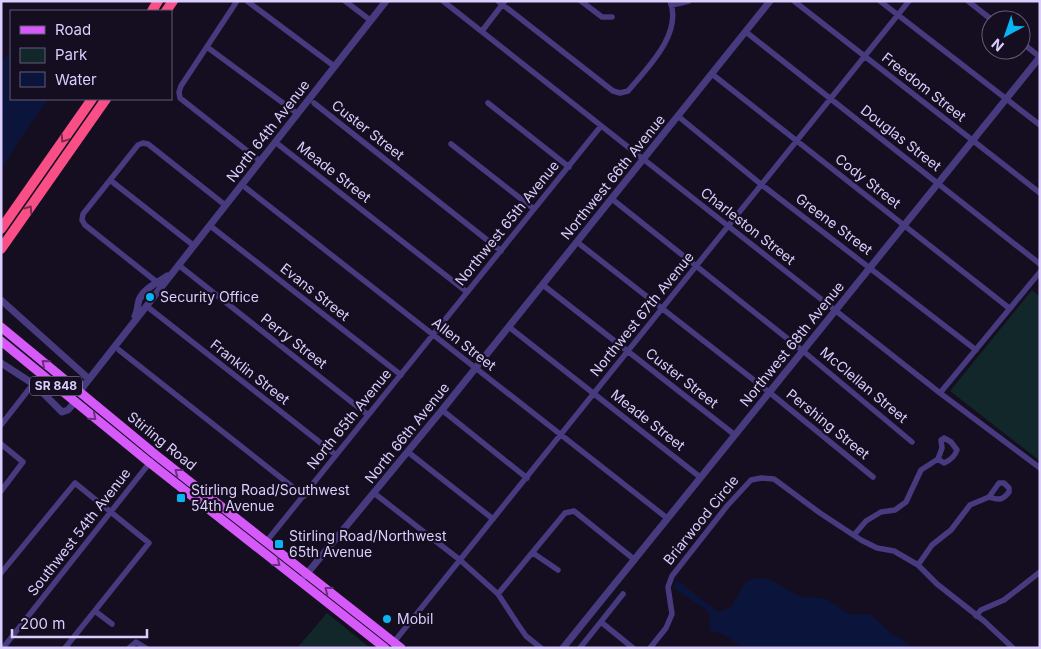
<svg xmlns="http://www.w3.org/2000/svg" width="1041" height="649" viewBox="0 0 1041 649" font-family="Inter,sans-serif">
<rect width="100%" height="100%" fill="#140e20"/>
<path fill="#11272a" d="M 1032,290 L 1040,297 L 1040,461 L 950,391 Z
M 327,613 L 370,648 L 297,648 Z"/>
<path fill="#0b153c" d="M 11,52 L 11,99 L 48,99 L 18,142 L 4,166 L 1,165 L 1,62 Z
M 755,578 L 769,579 L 799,596 L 827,599 L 850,615 L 863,614 L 871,615 L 894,636 L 900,638 L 911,648 L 744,648 L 721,633 L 711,631 C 708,624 711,618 709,612 L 674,588 L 675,582 L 678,581 L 718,612 L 731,607 L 745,583 Z"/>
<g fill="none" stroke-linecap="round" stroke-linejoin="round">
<path stroke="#473a7e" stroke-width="5.5" d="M 237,1 L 181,86 L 179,92 L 180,98 L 260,161
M 247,1 L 334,66
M 345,1 L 370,20
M 443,1 L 940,393 L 1040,468
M 498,1 L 613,91 L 620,93 L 628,91 C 647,68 683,34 670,1
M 581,1 L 602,17 L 612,17
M 794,1 L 1040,193
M 880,1 L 1040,125
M 968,1 L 992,20
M 672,5 L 689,1
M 482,31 L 505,1
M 746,32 L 1040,264
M 1021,42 L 1040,57
M 207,47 L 298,114
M 712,74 L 1009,308
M 314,103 L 501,251
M 488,103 L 569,167
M 678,116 L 762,185 L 976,350
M 451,144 L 534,209
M 279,145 L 467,292
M 110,180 L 193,245
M 246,188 L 667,518
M 612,199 L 803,351 L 912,442
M 213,228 L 401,375
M 577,242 L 769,392 L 873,477
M 181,267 L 368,415
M 158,283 L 85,225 L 82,220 L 83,214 L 138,145 L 143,143 L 148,144 L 225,205
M 543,285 L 735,435
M 149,308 L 336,455
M 509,327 L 700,477
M 119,350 L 304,496
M 940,393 L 1040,272
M 442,410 L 527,478
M 1,425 L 33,384
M 1,444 L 23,462 L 1,491
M 408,452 L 493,519
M 374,493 L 460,560 L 498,594 L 519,626 L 526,636 L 541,648
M 854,535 L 866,521 L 881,512 L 895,510 L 906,502 L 921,470 L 938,459 L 942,448 L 941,440 L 944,438 L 951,442 L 957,450 C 955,456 951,460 944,463 L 938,459
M 266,542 L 601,126
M 533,553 L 558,570
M 918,565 L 932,545 L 951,530 L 970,505 L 989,497 C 998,500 1002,501 1009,492 L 1009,488 L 1004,483 L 999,483 L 989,497
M 1,573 L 75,483 L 149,543 L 65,648
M 498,594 L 565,513 L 574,511 L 635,560
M 95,611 L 112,624
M 976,616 L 981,610 L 1004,600 L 1040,572
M 601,622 L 633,648
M 394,642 L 909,1
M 3,648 L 151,461
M 129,648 L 136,642 L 146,648
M 580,648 L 623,594
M 650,648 L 666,628 L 672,614 L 668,587 L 672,576 L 727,506 L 751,480 L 761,478 L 774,479 L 820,513 L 861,540 L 877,548 L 894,551 L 918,565 L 937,584 L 984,621 L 1013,648"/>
<path stroke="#473a7e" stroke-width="7" d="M 1,300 L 89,379
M 135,316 C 138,311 137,306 139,300 C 144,288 157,283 167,276
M 1,363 L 35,385 L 62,412 L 68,410 L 75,402
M 79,392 L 386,1
M 305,576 L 442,410 L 770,1
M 563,648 L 1040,57"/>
<path stroke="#d659f9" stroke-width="9" d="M 1,327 L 156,455 L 401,648
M 1,341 L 150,463 L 385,648"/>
<path stroke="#f94e86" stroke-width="10" d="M 152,11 L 158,1
M 166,11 L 173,1
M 1,229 L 92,99
M 1,249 L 106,99"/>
</g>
<defs><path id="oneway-chevron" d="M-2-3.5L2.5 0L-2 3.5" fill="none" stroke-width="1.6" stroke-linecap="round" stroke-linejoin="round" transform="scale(1.25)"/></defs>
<g stroke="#7b2b4e">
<use href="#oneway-chevron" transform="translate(64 139) rotate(124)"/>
<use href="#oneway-chevron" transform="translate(29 209) rotate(-55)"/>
</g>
<g stroke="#6b3082">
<use href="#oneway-chevron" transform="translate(45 363) rotate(-140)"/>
<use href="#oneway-chevron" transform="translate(93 417) rotate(39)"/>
<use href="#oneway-chevron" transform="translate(178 472) rotate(-142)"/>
<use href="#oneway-chevron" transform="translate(277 563) rotate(38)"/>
<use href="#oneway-chevron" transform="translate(328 590) rotate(-142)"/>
</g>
<g fill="#08b5f0" stroke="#140e20" stroke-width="2">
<circle cx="150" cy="297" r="5"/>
<rect x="176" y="493" width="10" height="10" rx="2.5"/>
<rect x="274" y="539" width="10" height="10" rx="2.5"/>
<circle cx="387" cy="619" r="5"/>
</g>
<g text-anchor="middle" stroke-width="4.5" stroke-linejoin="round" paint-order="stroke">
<rect fill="#140e20" stroke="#9f94bb" stroke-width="1" x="30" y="376.5" width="52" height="19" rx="4"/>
<g font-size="12" font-weight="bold" fill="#dbcefd">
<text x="56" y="390">SR 848</text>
</g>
<g font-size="14" fill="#dbcefd" stroke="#140e20">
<text transform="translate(924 87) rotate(38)" y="5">Freedom Street</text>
<text transform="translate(368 130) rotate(38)" y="5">Custer Street</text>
<text transform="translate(268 131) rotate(-52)" y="5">North 64th Avenue</text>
<text transform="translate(901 138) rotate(38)" y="5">Douglas Street</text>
<text transform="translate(334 172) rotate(38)" y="5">Meade Street</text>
<text transform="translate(613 177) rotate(-51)" y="5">Northwest 66th Avenue</text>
<text transform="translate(868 181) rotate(38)" y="5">Cody Street</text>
<text transform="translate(507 223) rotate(-51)" y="5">Northwest 65th Avenue</text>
<text transform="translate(834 224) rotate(37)" y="5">Greene Street</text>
<text transform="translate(748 226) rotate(38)" y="5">Charleston Street</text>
<text transform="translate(315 292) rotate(38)" y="5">Evans Street</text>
<text transform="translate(642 314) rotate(-51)" y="5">Northwest 67th Avenue</text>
<text transform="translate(294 341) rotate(38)" y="5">Perry Street</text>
<text transform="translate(464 344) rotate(38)" y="5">Allen Street</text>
<text transform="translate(792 344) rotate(-51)" y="5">Northwest 68th Avenue</text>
<text transform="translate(250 372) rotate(38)" y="5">Franklin Street</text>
<text transform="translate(682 378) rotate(38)" y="5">Custer Street</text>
<text transform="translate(864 385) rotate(40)" y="5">McClellan Street</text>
<text transform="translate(349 419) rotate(-51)" y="5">North 65th Avenue</text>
<text transform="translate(648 420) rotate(38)" y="5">Meade Street</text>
<text transform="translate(828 424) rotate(39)" y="5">Pershing Street</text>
<text transform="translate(407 433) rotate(-51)" y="5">North 66th Avenue</text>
<text transform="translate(162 441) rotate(39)" y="5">Stirling Road</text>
<text transform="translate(701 520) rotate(-51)" y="5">Briarwood Circle</text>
<text transform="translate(79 532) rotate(-52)" y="5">Southwest 54th Avenue</text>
</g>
<g font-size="14" fill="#dbcefd" stroke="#140e20" text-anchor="start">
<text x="160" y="302">Security Office</text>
<text x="191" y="495">Stirling Road/Southwest<tspan x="191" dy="16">54th Avenue</tspan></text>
<text x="289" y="541">Stirling Road/Northwest<tspan x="289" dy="16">65th Avenue</tspan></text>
<text x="397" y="624">Mobil</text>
</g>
</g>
<rect width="1041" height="649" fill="none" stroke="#dbcefd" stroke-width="5"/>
<rect x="10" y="10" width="162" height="90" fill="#140e20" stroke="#645b78"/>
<rect x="20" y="26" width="25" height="8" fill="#d659f9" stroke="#645b78"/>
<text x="55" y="35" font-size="15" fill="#dbcefd">Road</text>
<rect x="20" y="48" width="25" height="15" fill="#11272a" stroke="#645b78"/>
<text x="55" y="60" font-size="15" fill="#dbcefd">Park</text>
<rect x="20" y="72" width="25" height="15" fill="#0b153c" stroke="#645b78"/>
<text x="55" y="85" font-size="15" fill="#dbcefd">Water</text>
<g transform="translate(1006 35) rotate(220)"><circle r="24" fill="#140e20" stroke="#645b78"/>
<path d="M0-4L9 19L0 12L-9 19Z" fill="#08b5f0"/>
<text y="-8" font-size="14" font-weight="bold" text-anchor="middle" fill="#dbcefd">N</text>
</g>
<path d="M12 629v8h135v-8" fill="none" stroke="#dbcefd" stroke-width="2.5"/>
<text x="20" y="629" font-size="15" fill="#dbcefd" stroke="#140e20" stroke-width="4" paint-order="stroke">200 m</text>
</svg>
